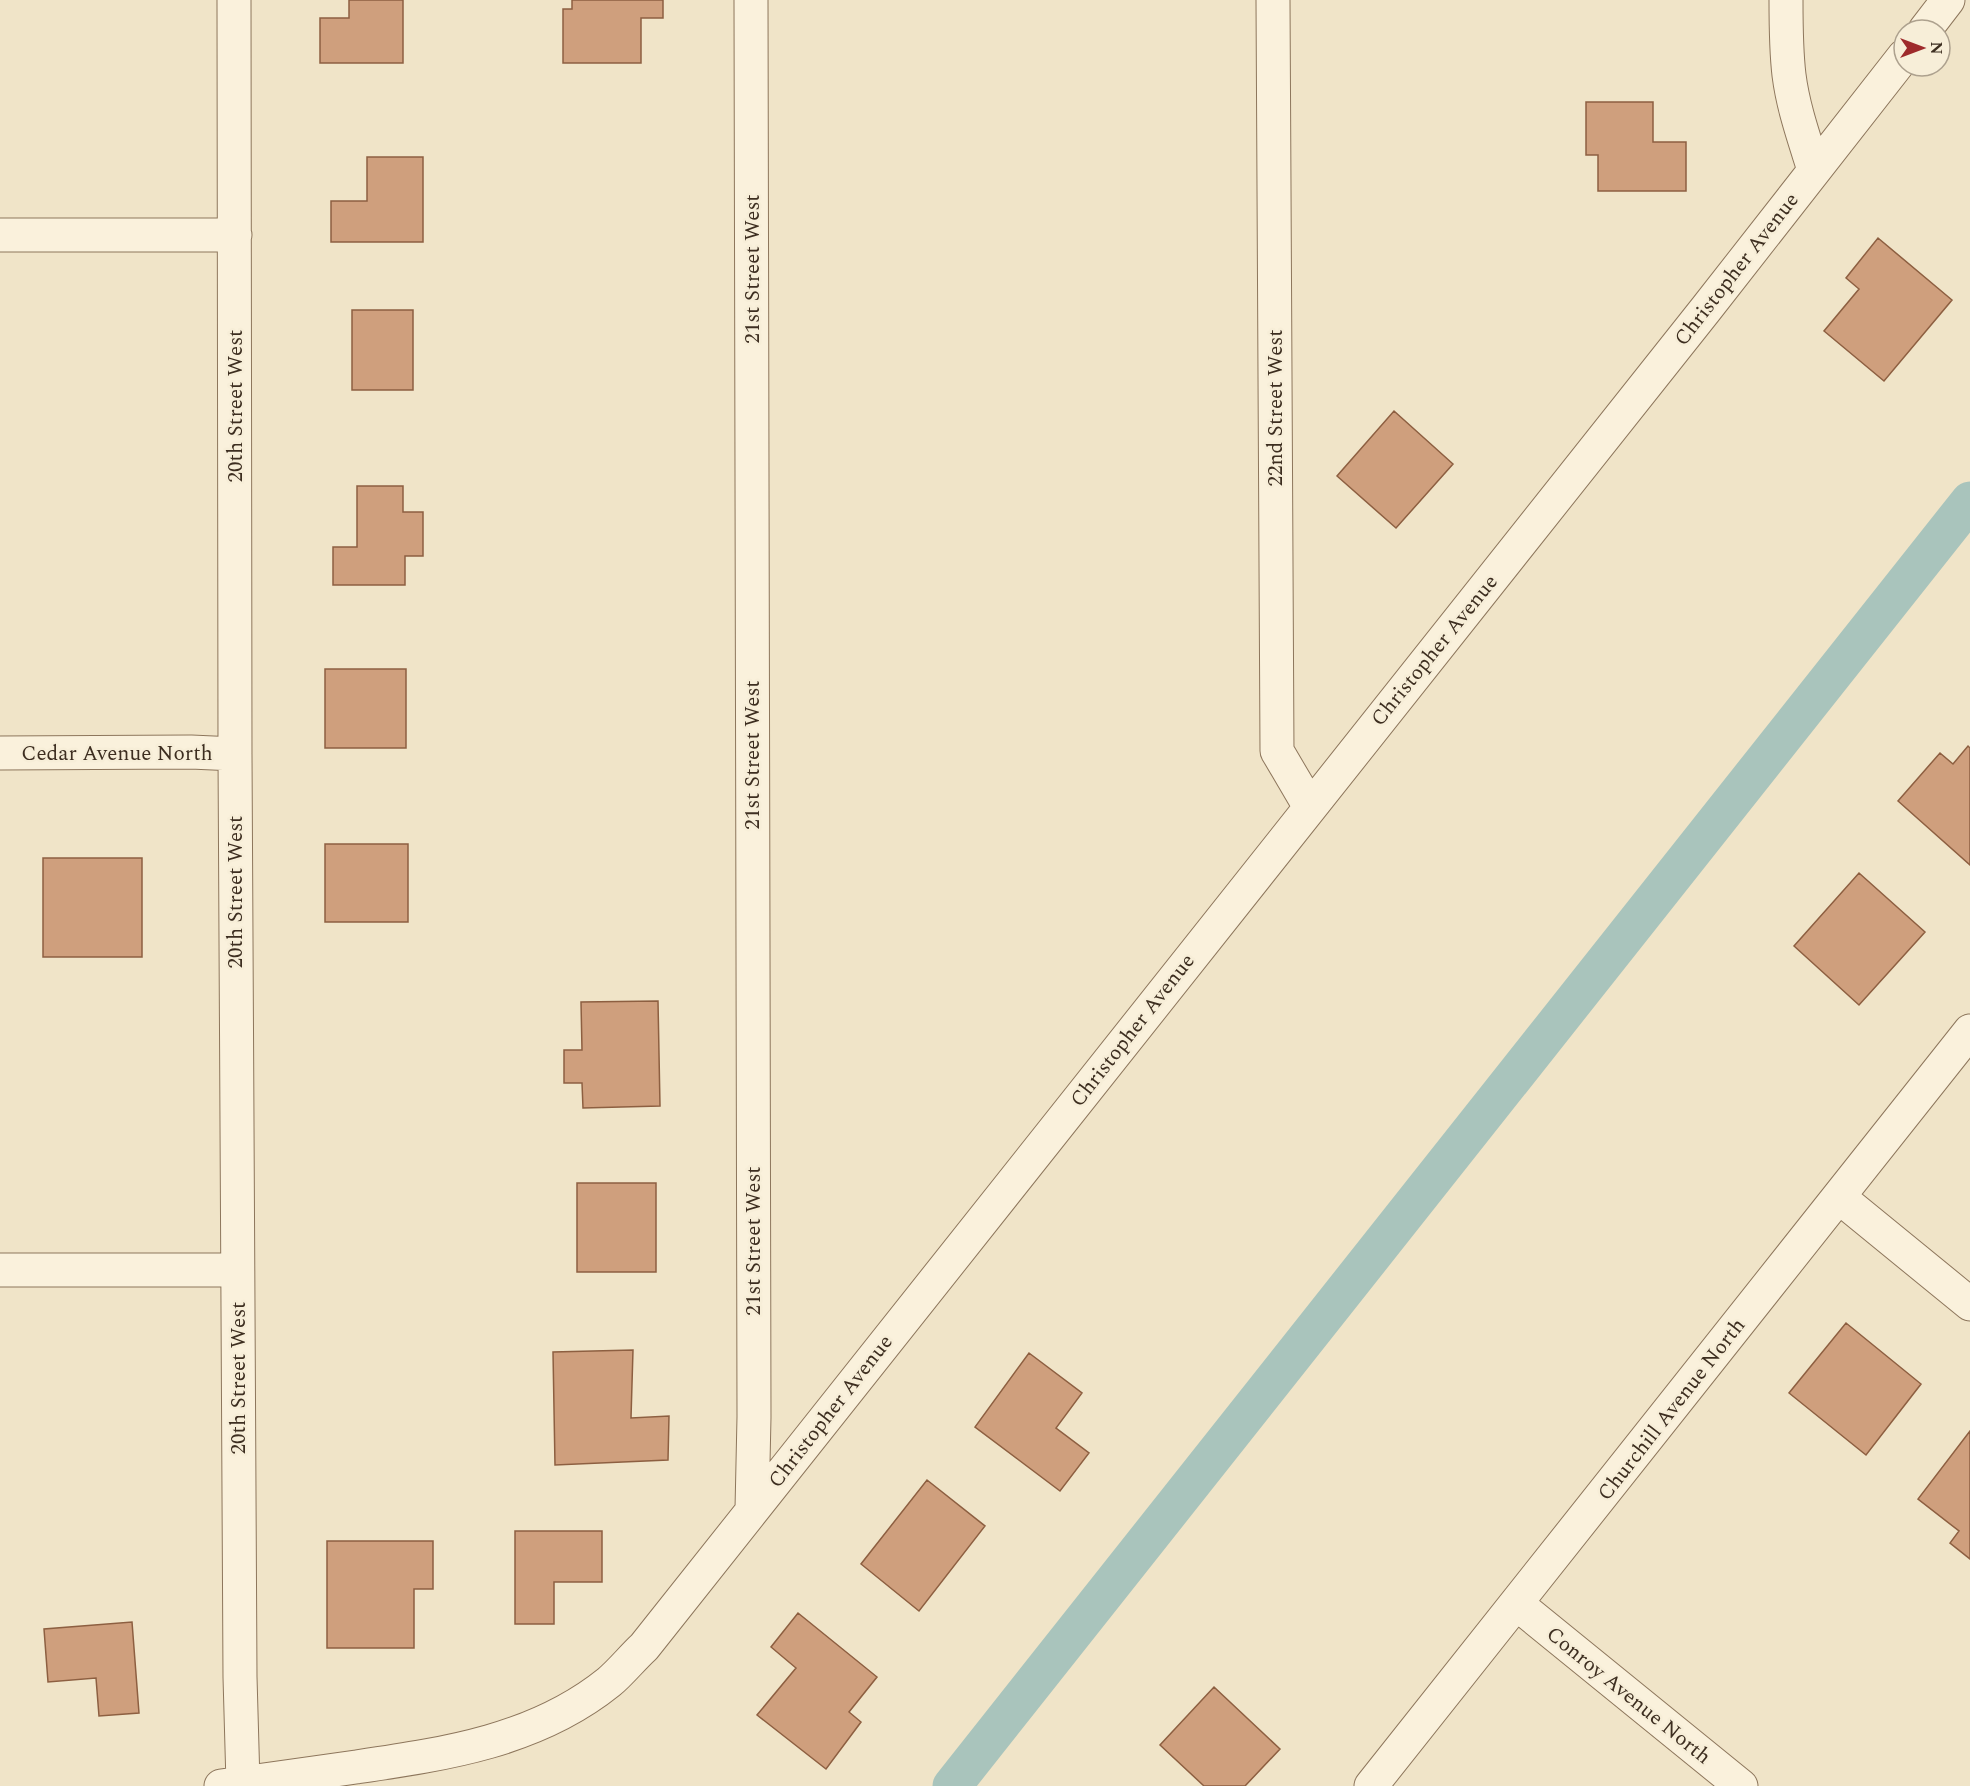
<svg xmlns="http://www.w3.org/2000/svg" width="1970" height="1786" viewBox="0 0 1970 1786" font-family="Spectral,serif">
<rect width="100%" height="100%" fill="#f0e4c8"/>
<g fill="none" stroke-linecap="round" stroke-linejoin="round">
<path stroke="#a9c4bc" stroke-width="39" d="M 952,1786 L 1970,501"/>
</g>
<path fill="#cf9f7d" stroke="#8d5f41" stroke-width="1.5" d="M 349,0 L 403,0 L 403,63 L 320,63 L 320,18 L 349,18 Z
M 572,0 L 663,0 L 663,18 L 641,18 L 641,63 L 563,63 L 563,9 L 572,9 Z
M 1586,102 L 1653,102 L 1653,142 L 1686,142 L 1686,191 L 1598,191 L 1598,155 L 1586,155 Z
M 367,157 L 423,157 L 423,242 L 331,242 L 331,201 L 367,201 Z
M 1878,238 L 1952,300 L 1884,381 L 1824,331 L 1859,289 L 1846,278 Z
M 352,310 L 413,310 L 413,390 L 352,390 Z
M 1394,411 L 1453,464 L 1396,528 L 1337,476 Z
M 357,486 L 403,486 L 403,512 L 423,512 L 423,556 L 405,556 L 405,585 L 333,585 L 333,547 L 357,547 Z
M 325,669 L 406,669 L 406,748 L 325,748 Z
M 1968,746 L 1970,748 L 1970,865 L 1898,801 L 1940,753 L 1953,764 Z
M 325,844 L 408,844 L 408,922 L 325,922 Z
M 43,858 L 142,858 L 142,957 L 43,957 Z
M 1859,873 L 1925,932 L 1859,1005 L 1794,946 Z
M 658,1001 L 660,1106 L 583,1108 L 582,1083 L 564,1083 L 564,1050 L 582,1050 L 581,1002 Z
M 577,1183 L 656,1183 L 656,1272 L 577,1272 Z
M 1846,1323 L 1921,1384 L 1866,1455 L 1789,1393 Z
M 633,1350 L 631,1418 L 669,1416 L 668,1460 L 555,1465 L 553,1352 Z
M 1029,1353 L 1082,1393 L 1056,1428 L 1089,1453 L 1060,1491 L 975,1427 Z
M 1970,1431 L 1970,1559 L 1950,1543 L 1959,1531 L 1918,1499 Z
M 927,1480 L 985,1526 L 919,1611 L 861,1564 Z
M 515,1531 L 602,1531 L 602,1582 L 554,1582 L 554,1624 L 515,1624 Z
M 327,1541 L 433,1541 L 433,1589 L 414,1589 L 414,1648 L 327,1648 Z
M 798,1613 L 877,1677 L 849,1712 L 861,1722 L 826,1769 L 757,1715 L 796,1668 L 771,1647 Z
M 132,1622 L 139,1713 L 99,1716 L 96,1678 L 48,1682 L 44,1629 Z
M 1214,1687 L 1280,1749 L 1245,1786 L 1204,1786 L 1160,1745 Z"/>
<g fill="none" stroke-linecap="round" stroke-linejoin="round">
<defs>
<path id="minor" d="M 234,0 L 235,754 L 240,1677 L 243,1783
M 751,0 L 754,1417 L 752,1509
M 1273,0 L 1277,751 L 1310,807
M 1786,0 C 1786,25 1786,50 1789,75 C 1793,107 1804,138 1814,170
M 1925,30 L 1948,0
M 0,235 L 235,235
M 0,753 L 191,752 L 235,754
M 1839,1197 L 1970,1304
M 0,1270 L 237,1270
M 1517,1604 L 1741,1786
M 221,1786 C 266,1780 311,1773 356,1767 C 445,1754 536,1741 609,1682 C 621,1672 632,1658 644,1647 L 1706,309 L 1904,56
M 1371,1786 L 1970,1031"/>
</defs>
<use href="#minor" stroke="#8d765c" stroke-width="35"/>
<use href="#minor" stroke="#faf1dc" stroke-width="33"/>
</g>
<g text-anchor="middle" stroke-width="5" stroke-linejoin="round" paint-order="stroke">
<g font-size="21" fill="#3d2e20" stroke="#f7eed8">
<text transform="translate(752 269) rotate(-90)" y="7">21st Street West</text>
<text transform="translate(1736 269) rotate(-52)" y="7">Christopher Avenue</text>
<text transform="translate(235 406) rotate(-90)" y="7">20th Street West</text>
<text transform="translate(1275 408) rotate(-90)" y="7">22nd Street West</text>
<text transform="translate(1434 650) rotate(-51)" y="7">Christopher Avenue</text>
<text x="117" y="760">Cedar Avenue North</text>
<text transform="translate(752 755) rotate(-90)" y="7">21st Street West</text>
<text transform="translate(235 892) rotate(-90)" y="7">20th Street West</text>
<text transform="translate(1132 1030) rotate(-52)" y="7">Christopher Avenue</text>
<text transform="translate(753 1241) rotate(-90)" y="7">21st Street West</text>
<text transform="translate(238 1378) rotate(-90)" y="7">20th Street West</text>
<text transform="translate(1671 1409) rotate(-52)" y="7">Churchill Avenue North</text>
<text transform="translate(830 1411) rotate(-52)" y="7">Christopher Avenue</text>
<text transform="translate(1629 1695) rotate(39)" y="7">Conroy Avenue North</text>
</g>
</g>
<g transform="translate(1922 48) rotate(90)"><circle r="28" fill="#f7eed8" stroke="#ada18e" stroke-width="1.5"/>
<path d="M0-4.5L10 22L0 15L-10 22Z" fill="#9e2a2b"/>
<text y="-9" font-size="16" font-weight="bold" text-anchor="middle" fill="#3d2e20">N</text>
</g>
</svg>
